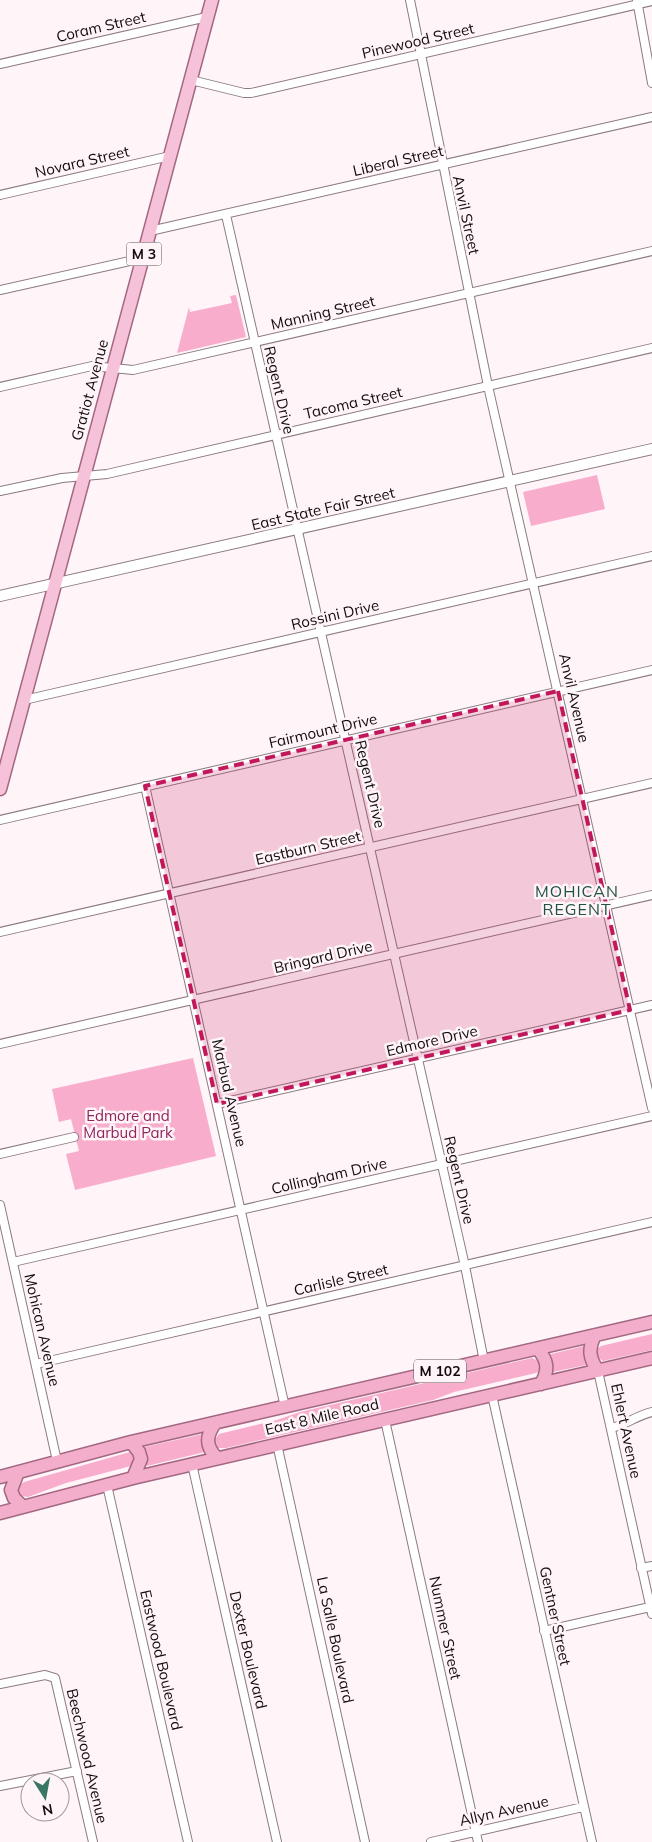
<svg xmlns="http://www.w3.org/2000/svg" width="652" height="1842" viewBox="0 0 652 1842" font-family="Mulish,sans-serif">
<rect width="100%" height="100%" fill="#fff4f8"/>
<path fill="#f9adcd" d="M 236,295 L 246,337 L 177,353 L 189,307 L 190,312 L 232,303 L 230,296 Z
M 597,475 L 605,509 L 531,526 L 523,492 Z
M 193,1058 L 216,1156 L 75,1190 L 66,1154 L 79,1151 L 71,1119 L 59,1122 L 52,1089 Z
M 652,1334 L 652,1350 L 603,1361 L 597,1357 L 596,1350 L 601,1346 Z
M 584,1346 L 586,1365 L 553,1372 L 551,1354 Z
M 532,1358 L 541,1362 L 540,1371 L 536,1373 L 454,1392 L 433,1400 L 226,1448 L 218,1448 L 214,1441 L 219,1434 L 277,1420 L 300,1412 Z
M 203,1434 L 205,1452 L 147,1466 L 144,1447 Z
M 130,1452 L 135,1458 L 131,1466 L 66,1483 L 28,1497 L 22,1496 L 18,1492 L 18,1486 L 24,1482 Z"/>
<g fill="none" stroke-linecap="round" stroke-linejoin="round">
<defs>
<path id="minor" d="M 410,0 L 488,386 L 652,1108
M 637,0 L 652,83
M 0,64 L 207,17
M 191,80 L 244,93 L 251,93 L 652,1
M 0,195 L 170,156
M 226,215 L 465,1266 L 484,1361
M 150,231 L 652,117
M 0,290 L 143,258
M 0,387 L 92,366 L 133,370 L 652,251
M 0,491 L 62,478 L 107,474 L 652,348
M 24,700 L 652,556
M 145,786 L 285,1407
M 0,820 L 652,670
M 0,932 L 652,783
M 0,1044 L 652,895
M 217,1104 L 652,1005
M 0,1154 L 74,1137
M 0,1205 L 57,1461
M 13,1262 L 652,1116
M 36,1364 L 652,1222
M 598,1371 L 652,1614
M 492,1395 L 592,1842
M 385,1420 L 478,1842
M 611,1428 C 626,1425 635,1416 652,1412
M 277,1444 L 365,1842
M 192,1464 L 277,1842
M 107,1485 L 188,1842
M 641,1568 L 652,1566
M 544,1631 L 650,1607
M 0,1684 L 45,1675 L 55,1678 L 93,1842
M 0,1786 L 77,1771
M 431,1842 L 583,1807"/>
<path id="tertiary" d="M 0,596 L 652,449"/>
<path id="primary" d="M 0,789 L 212,0"/>
<path id="trunk" d="M 595,1335 C 588,1349 589,1358 598,1371
M 538,1349 C 548,1361 549,1370 541,1384
M 215,1423 C 206,1436 205,1446 217,1458
M 131,1442 L 139,1452 L 141,1459 L 133,1478
M 18,1472 L 11,1490 L 14,1498 L 23,1507
M 0,1477 L 131,1442 L 652,1322
M 0,1513 L 133,1478 L 652,1358"/>
</defs>
<use href="#minor" stroke="#8b7b81" stroke-width="10"/>
<use href="#tertiary" stroke="#8b7b81" stroke-width="12"/>
<use href="#primary" stroke="#a26882" stroke-width="15"/>
<use href="#trunk" stroke="#a26882" stroke-width="15"/>
<use href="#minor" stroke="#fff" stroke-width="8"/>
<use href="#tertiary" stroke="#fff" stroke-width="10"/>
<use href="#primary" stroke="#f6c2d9" stroke-width="12"/>
<use href="#trunk" stroke="#f3aecc" stroke-width="12"/>
</g>
<path fill="#c2185b" fill-opacity="0.2" stroke="#c2185b" stroke-width="4" stroke-dasharray="10 6" stroke-linejoin="round" d="M 558,691 L 630,1010 L 217,1104 L 145,786 Z"/>
<g text-anchor="middle" stroke-width="5" stroke-linejoin="round" paint-order="stroke">
<g fill="#fff4f8" stroke="#595255" stroke-width="1">
<rect x="126.5" y="242.5" width="35" height="23" rx="4"/>
<rect x="414" y="1359.5" width="52" height="23" rx="4"/>
</g>
<g font-size="14" font-weight="bold" fill="#120c0f">
<text x="144" y="259">M 3</text>
<text x="440" y="1376">M 102</text>
</g>
<g font-size="15" fill="#120c0f" stroke="#fff4f8">
<text transform="translate(101 27) rotate(-13)" y="5">Coram Street</text>
<text transform="translate(418 41) rotate(-13)" y="5">Pinewood Street</text>
<text transform="translate(398 161) rotate(-13)" y="5">Liberal Street</text>
<text transform="translate(82 162) rotate(-13)" y="5">Novara Street</text>
<text transform="translate(466 215) rotate(78)" y="5">Anvil Street</text>
<text transform="translate(323 313) rotate(-13)" y="5">Manning Street</text>
<text transform="translate(90 390) rotate(-75)" y="5">Gratiot Avenue</text>
<text transform="translate(279 390) rotate(77)" y="5">Regent Drive</text>
<text transform="translate(353 403) rotate(-13)" y="5">Tacoma Street</text>
<text transform="translate(323 509) rotate(-13)" y="5">East State Fair Street</text>
<text transform="translate(335 615) rotate(-13)" y="5">Rossini Drive</text>
<text transform="translate(574 698) rotate(77)" y="5">Anvil Avenue</text>
<text transform="translate(323 731) rotate(-13)" y="5">Fairmount Drive</text>
<text transform="translate(370 784) rotate(77)" y="5">Regent Drive</text>
<text transform="translate(308 848) rotate(-13)" y="5">Eastburn Street</text>
<text transform="translate(323 957) rotate(-13)" y="5">Bringard Drive</text>
<text transform="translate(432 1041) rotate(-13)" y="5">Edmore Drive</text>
<text transform="translate(229 1093) rotate(77)" y="5">Marbud Avenue</text>
<text transform="translate(329 1176) rotate(-13)" y="5">Collingham Drive</text>
<text transform="translate(459 1180) rotate(77)" y="5">Regent Drive</text>
<text transform="translate(341 1280) rotate(-13)" y="5">Carlisle Street</text>
<text transform="translate(42 1330) rotate(77)" y="5">Mohican Avenue</text>
<text transform="translate(322 1417) rotate(-13)" y="5">East 8 Mile Road</text>
<text transform="translate(626 1431) rotate(78)" y="5">Ehlert Avenue</text>
<text transform="translate(555 1616) rotate(78)" y="5">Gentner Street</text>
<text transform="translate(445 1628) rotate(78)" y="5">Nummer Street</text>
<text transform="translate(335 1640) rotate(78)" y="5">La Salle Boulevard</text>
<text transform="translate(248 1650) rotate(77)" y="5">Dexter Boulevard</text>
<text transform="translate(161 1660) rotate(77)" y="5">Eastwood Boulevard</text>
<text transform="translate(87 1756) rotate(77)" y="5">Beechwood Avenue</text>
<text transform="translate(504 1811) rotate(-13)" y="5">Allyn Avenue</text>
</g>
<g font-size="15" fill="#90245e" stroke="#fff4f8">
<text x="128" y="1121">Edmore and<tspan x="128" dy="17">Marbud Park</tspan></text>
</g>
<g font-size="16" letter-spacing="1" fill="#1f5244" stroke="#fff4f8">
<text x="577" y="897">MOHICAN<tspan x="577" dy="18">REGENT</tspan></text>
</g>
</g>
<g transform="translate(45 1797) rotate(169)"><circle r="24" fill="#fff4f8" stroke="#a0979b"/>
<path d="M0-4L9 19L0 12L-9 19Z" fill="#377764"/>
<text y="-8" font-size="14" font-weight="bold" text-anchor="middle" fill="#120c0f">N</text>
</g>
</svg>
